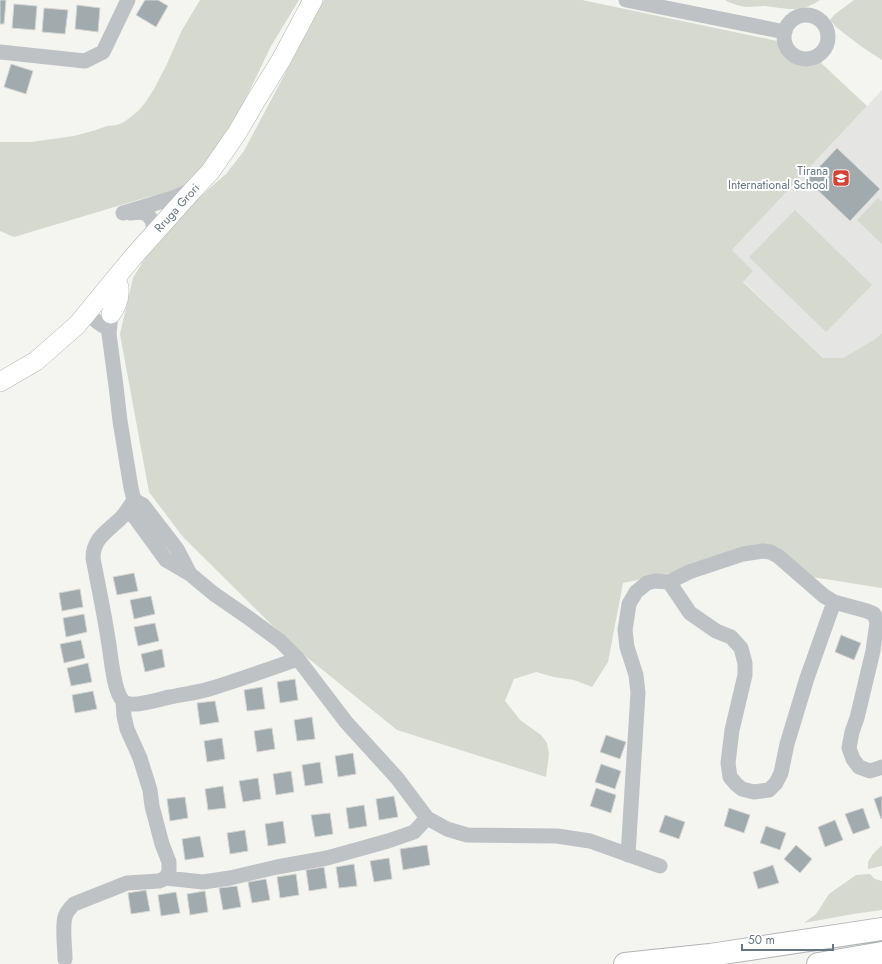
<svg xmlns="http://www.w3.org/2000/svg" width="882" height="964" viewBox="0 0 882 964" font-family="Jost,sans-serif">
<rect width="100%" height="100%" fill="#f4f4f1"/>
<path fill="#e5e5e4" d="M 882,90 L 882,333 L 875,339 L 843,358 L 823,358 L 743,281 L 732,250 Z"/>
<path fill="#d5d9d0" d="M 200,0 L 299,0 L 271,46 L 227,138 L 188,184 L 165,197 L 157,195 L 148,197 L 14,237 L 0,231 L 0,142 L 31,142 L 74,136 L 96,130 L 107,126 L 117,125 L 124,122 L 132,116 L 139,110 L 145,103 L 154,89 L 166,66 L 182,30 Z
M 324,0 L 582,0 L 777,41 C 786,63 795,66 818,60 L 867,106 L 732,250 L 753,271 L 743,282 L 823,358 L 843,358 L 875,339 L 882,333 L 882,588 L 812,577 L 759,554 L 623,583 L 608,662 L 592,687 L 574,680 L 554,677 L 536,672 L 514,679 L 505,701 L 520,720 L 541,735 L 547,743 L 549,754 L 546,777 L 397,730 L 293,646 L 183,537 L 149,492 L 120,334 L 133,278 L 147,255 L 182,212 L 226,174 L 244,151 Z
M 725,0 L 820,0 C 799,14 787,8 765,6 C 759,6 754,7 749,7 C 741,7 732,4 725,0 Z
M 854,0 L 882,0 L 882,60 L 862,47 L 836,27 L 830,20 L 835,14 Z
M 878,198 L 882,202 L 882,244 L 857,220 Z
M 795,210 L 872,285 L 826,332 L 749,257 Z
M 882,845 L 882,866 L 868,869 L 868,862 L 873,854 Z
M 870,874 L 875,879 L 882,881 L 882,910 L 853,914 L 804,923 L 816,914 L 829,894 L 856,875 Z"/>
<path fill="#a1aaad" stroke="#d6d5d4" d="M 0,0 L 6,0 L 4,24 L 0,24 Z
M 145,0 L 158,0 L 168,6 L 156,27 L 136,15 Z
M 14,4 L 37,6 L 35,30 L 12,28 Z
M 77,5 L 100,8 L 98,32 L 75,29 Z
M 44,8 L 68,10 L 65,34 L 42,32 Z
M 11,64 L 33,71 L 26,94 L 4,87 Z
M 837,148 L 880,189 L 850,221 L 807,180 Z
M 134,573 L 138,591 L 117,595 L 113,577 Z
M 80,589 L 83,607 L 62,611 L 59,593 Z
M 151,596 L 155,614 L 134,619 L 130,600 Z
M 84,614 L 87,632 L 66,637 L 63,618 Z
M 155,623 L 159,641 L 138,646 L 134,627 Z
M 841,635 L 861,643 L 854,660 L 835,652 Z
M 81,640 L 85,658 L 64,663 L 60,644 Z
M 162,649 L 165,667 L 145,672 L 141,654 Z
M 88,663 L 92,682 L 71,686 L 67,668 Z
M 295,679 L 298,700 L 280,703 L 277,682 Z
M 262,687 L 265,709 L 247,711 L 244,690 Z
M 93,691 L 97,709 L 75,713 L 72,695 Z
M 215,701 L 219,722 L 200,725 L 197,703 Z
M 312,717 L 315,739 L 297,741 L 294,720 Z
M 272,728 L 275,749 L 257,752 L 254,731 Z
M 606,735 L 626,742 L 620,759 L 600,752 Z
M 222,738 L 225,759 L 207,762 L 204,741 Z
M 353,753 L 356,774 L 338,777 L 335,756 Z
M 320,762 L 323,783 L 305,786 L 302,765 Z
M 601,764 L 621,771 L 615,789 L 595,782 Z
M 291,771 L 294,792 L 276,795 L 273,774 Z
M 258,778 L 261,799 L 243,802 L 239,781 Z
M 223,786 L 226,808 L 208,810 L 205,789 Z
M 596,788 L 616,795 L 611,813 L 590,806 Z
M 394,796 L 398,817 L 379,820 L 376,799 Z
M 882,796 L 882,818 L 881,819 L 874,799 Z
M 185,797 L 188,818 L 170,821 L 167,799 Z
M 364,805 L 367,826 L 349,829 L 346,808 Z
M 729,808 L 750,815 L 744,833 L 724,826 Z
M 863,808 L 870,828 L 853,834 L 845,814 Z
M 330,813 L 333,834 L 315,837 L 311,815 Z
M 665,815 L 685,822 L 679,839 L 659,832 Z
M 835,820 L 843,840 L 825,847 L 818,827 Z
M 283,821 L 286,843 L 268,846 L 265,824 Z
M 766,826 L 786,833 L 780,850 L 760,843 Z
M 245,830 L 248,851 L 230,854 L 227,833 Z
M 200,836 L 204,857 L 185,860 L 182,839 Z
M 427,845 L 430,865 L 403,870 L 400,849 Z
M 796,845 L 812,859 L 800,873 L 784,859 Z
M 389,858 L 392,879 L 374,882 L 370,861 Z
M 354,864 L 357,886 L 339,888 L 336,867 Z
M 773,865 L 779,883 L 758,889 L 753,872 Z
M 324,867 L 327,888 L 309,891 L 306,870 Z
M 296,874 L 299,895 L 280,898 L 277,877 Z
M 266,879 L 270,900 L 252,903 L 248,882 Z
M 237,886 L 241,907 L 223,910 L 219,888 Z
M 146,890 L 150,911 L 131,914 L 128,893 Z
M 205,891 L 208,912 L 190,915 L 187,894 Z
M 176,892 L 180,913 L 161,916 L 158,895 Z"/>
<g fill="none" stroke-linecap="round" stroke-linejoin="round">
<defs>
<path id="major" d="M 111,314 C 116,307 120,297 119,288 C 119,285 117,282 116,279
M 0,382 L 36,361 L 77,325 L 133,257 L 193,190 L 210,172 L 237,133 L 255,102 L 281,60 L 313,0"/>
<path id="highway" d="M 625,964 L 710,955 L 882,929
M 818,964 L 882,953"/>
</defs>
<use href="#major" stroke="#b0b5b7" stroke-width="20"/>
<use href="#highway" stroke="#b1b5b7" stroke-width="24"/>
<path stroke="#bec2c5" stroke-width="15" d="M 626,0 L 785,32
M784 37a22 22 0 1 1 44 0a22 22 0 1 1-44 0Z
M 0,52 L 85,61 L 103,52 L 128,0
M 123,213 L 173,198 L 192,190
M 130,213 L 140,212 L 147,214 L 152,220 L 155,233
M 107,305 L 111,314 L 109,334 L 116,386 L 120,421 L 131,488 L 134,500 L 134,516 L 166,560 L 190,574 L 214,594 L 246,616 L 280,641 L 298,659 L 346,722 L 397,778 L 427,818 L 447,829 L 467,835 L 557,836 L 590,841 L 660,866
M 88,312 C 93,319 100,325 109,329
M 134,500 C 130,506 126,513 121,518 C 108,531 93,538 93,558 C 98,585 104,612 108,639 C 111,654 113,691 123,701 C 131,709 159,699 170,697 C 183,694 196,693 209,689 C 239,680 269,669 298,659
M 134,500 L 143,505 L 177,549 L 190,574
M 669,582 L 689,572 L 743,554 L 763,551 L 770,552 L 778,556 L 824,596 L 834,602 L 867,611 L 874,614 L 877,622 L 873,651 L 857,718 L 852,732 L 849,748 L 853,759 L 859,767 L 870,771 L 882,767
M 123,701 L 124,716 L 127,729 L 140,758 L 150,790 L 152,806 L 162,844 L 169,862 L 169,871 L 166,878
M 628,855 L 638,693 L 636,675 L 627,647 L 625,630 L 629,604 L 636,592 L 647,583 L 655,581 L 669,582 L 690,613 L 716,631 L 731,637 L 741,648 L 745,663 L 745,675 L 732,730 L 728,763 L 730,777 L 736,784 L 742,789 L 754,792 L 769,790 L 776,783 L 781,773 L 787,744 L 807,678 L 834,602
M 65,959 C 65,947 62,928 65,917 C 66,912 70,908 74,904 L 127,883 L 159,881 L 166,878 L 203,882 L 230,878 L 277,867 L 327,858 L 388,841 L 414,832 L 427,818"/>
<use href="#major" stroke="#fff" stroke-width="19"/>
<use href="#highway" stroke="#fff" stroke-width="22"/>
</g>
<defs>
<symbol id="school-square" viewBox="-11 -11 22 22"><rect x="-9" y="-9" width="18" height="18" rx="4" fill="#d04335" stroke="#fff"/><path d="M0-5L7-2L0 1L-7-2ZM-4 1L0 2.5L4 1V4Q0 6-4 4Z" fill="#fff"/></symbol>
</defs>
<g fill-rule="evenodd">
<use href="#school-square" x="831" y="168" width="20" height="20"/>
</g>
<g text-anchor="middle" stroke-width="4" stroke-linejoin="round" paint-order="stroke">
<g font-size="12" fill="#66777f" stroke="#fff" text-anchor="end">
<text x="828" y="175">Tirana<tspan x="828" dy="14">International School</tspan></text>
</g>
<g font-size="12" fill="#66777f" stroke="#fff">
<text transform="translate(177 208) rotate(-48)" y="4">Rruga Grori</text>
</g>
</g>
<path d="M742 944v6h91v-6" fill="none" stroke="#66777f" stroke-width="2"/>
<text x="748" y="944" font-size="12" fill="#66777f" stroke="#ffffff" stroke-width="3" paint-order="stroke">50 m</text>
</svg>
